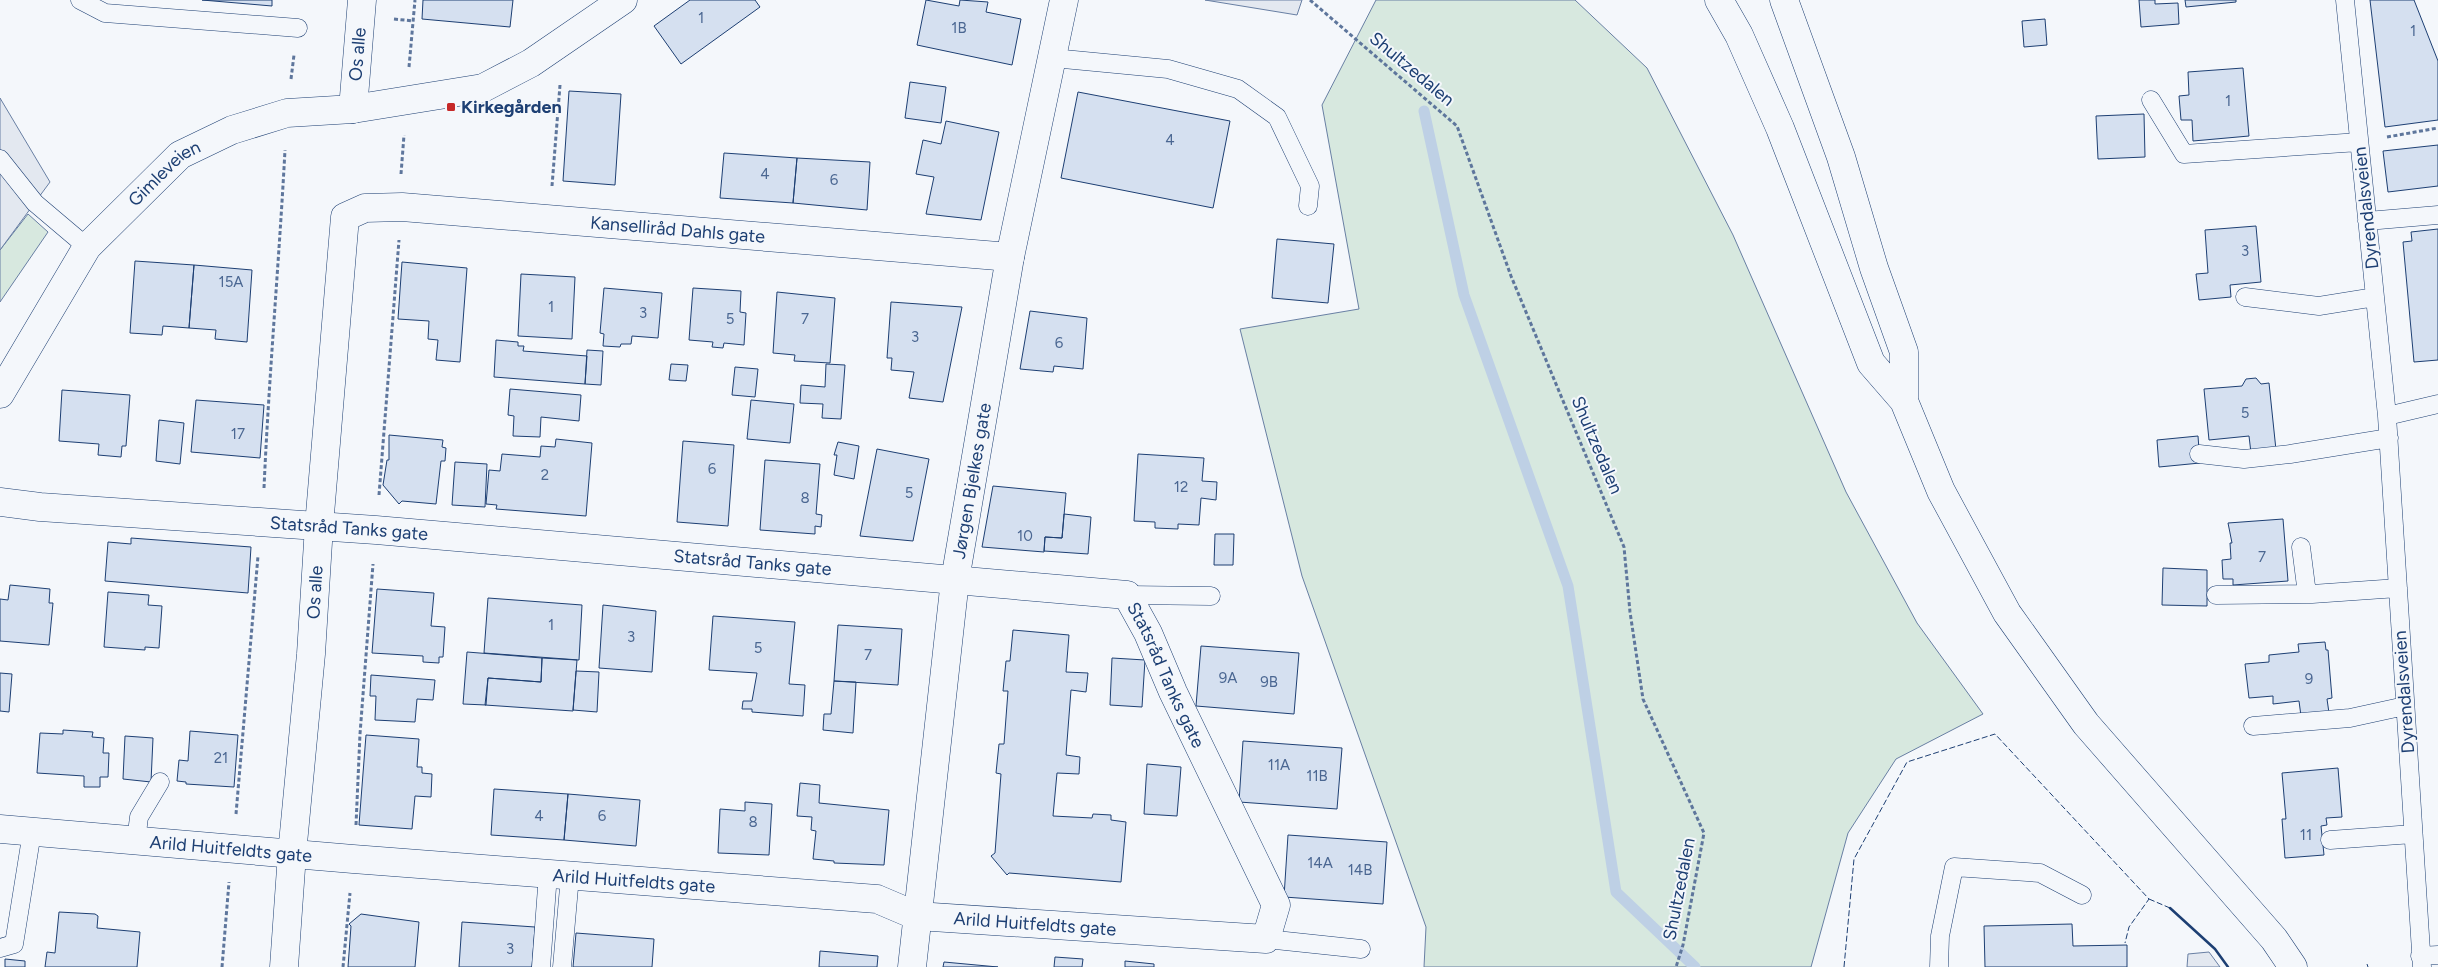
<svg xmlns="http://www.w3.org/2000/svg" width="2438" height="967" viewBox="0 0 2438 967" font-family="Figtree,sans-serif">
<rect width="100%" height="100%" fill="#f4f7fb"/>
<path fill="#d7e8df" stroke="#687fa3" d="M 1376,0 L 1575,0 L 1647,68 L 1733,235 L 1846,492 L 1917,623 L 1983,714 L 1896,759 L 1848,833 L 1811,967 L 1424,967 L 1426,927 L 1302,576 L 1240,329 L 1359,309 L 1322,105 Z
M 28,214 L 48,232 L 0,302 L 0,250 Z"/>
<path fill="#e3e8f0" stroke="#687fa3" d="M 1205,0 L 1302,0 L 1297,15 Z
M 0,98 L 50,182 L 0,250 Z
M 2209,952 L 2220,967 L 2187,967 L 2188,954 Z"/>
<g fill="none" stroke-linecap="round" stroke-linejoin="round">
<path stroke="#bed0e5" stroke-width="11" d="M 1424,111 L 1464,295 L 1568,586 L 1616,892 L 1695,967"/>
</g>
<path fill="#d5e0f0" stroke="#1d3f73" d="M 202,0 L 272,0 L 272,6 Z
M 423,0 L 513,0 L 510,27 L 422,19 Z
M 690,0 L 755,0 L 760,7 L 681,64 L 654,26 Z
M 926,0 L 959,6 L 960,0 L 988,2 L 986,12 L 1021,19 L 1012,65 L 917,45 Z
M 2139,0 L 2155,0 L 2155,4 L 2178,3 L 2179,24 L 2141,27 Z
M 2185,0 L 2236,0 L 2236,2 L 2186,7 Z
M 2370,0 L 2414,0 L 2438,61 L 2438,120 L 2385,127 Z
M 2045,19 L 2047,45 L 2024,47 L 2022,21 Z
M 2243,68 L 2249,136 L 2193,141 L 2192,120 L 2181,120 L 2179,96 L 2189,95 L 2188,72 Z
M 910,82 L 946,87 L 941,123 L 905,118 Z
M 569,91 L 621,94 L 615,185 L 563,181 Z
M 1078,92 L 1230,121 L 1213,208 L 1061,178 Z
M 2144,114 L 2145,157 L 2098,159 L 2096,116 Z
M 946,121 L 999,132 L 981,220 L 926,214 L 934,177 L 916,174 L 923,140 L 941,144 Z
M 2438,145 L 2438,186 L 2388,192 L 2383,151 Z
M 724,153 L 797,158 L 793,203 L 720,198 Z
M 797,158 L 870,162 L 867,210 L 793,203 Z
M 2256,226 L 2261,282 L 2230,285 L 2231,297 L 2199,300 L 2196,274 L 2208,273 L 2205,230 Z
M 2438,229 L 2438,360 L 2414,362 L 2403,242 L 2412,241 L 2411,232 Z
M 1277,239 L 1334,244 L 1328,303 L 1272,298 Z
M 135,261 L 194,265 L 189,328 L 163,326 L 162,335 L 130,333 Z
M 402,262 L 467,268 L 460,362 L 436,360 L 438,340 L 428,339 L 429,321 L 398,319 Z
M 194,265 L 252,270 L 247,342 L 215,339 L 216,330 L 189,328 Z
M 521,274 L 575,277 L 572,339 L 518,336 Z
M 604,288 L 662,293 L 658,338 L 632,336 L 631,344 L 621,344 L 620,347 L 603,346 L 604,334 L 600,333 Z
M 693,288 L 741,291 L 740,312 L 746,313 L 744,345 L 724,343 L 723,348 L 712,347 L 713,342 L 689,340 Z
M 777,292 L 835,298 L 830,363 L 794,361 L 795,355 L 773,353 Z
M 891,302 L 962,307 L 943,402 L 909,398 L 914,372 L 891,370 L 892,358 L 887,358 Z
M 1030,311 L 1087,318 L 1083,369 L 1054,366 L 1053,372 L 1020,369 Z
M 496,340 L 518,342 L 518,346 L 524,346 L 523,351 L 587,356 L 585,384 L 494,377 Z
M 587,350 L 603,351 L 601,385 L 585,384 Z
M 671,364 L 688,365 L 686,381 L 669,380 Z
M 826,364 L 845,365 L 841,419 L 822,418 L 823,404 L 800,403 L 801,385 L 825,387 Z
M 735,367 L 758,369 L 755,397 L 732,395 Z
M 2256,378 L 2261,384 L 2269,383 L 2276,450 L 2251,453 L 2249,436 L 2209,440 L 2204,389 L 2242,386 L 2246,379 Z
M 510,389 L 581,395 L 579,421 L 541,417 L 540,437 L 513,436 L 514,416 L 508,415 Z
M 62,390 L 130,395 L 126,446 L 122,446 L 121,457 L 98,455 L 99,444 L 59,441 Z
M 196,400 L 264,405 L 260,458 L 191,452 Z
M 751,400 L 794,404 L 790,443 L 747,439 Z
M 159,420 L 184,423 L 180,464 L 156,461 Z
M 389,435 L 443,440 L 442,447 L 446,448 L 445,461 L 441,461 L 436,504 L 402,501 L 399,504 L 383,485 L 387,460 L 389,460 Z
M 2198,436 L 2200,463 L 2159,467 L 2157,440 Z
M 556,439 L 592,443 L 586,516 L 496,509 L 497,505 L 486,504 L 489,470 L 500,471 L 502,454 L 540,457 L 541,446 L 555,447 Z
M 683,441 L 734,445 L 728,526 L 677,522 Z
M 838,442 L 859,446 L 854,479 L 834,475 L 837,455 L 834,455 Z
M 877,449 L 929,459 L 913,541 L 860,536 Z
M 1138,454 L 1204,458 L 1202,481 L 1217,482 L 1216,500 L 1201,498 L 1199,525 L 1178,524 L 1178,529 L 1155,528 L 1155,522 L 1134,521 Z
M 765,460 L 820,464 L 816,514 L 822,515 L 821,527 L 815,526 L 815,534 L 760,530 Z
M 455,462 L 487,464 L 485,507 L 452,505 Z
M 993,486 L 1066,493 L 1062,538 L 1045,537 L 1044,552 L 982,547 Z
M 1064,514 L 1091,517 L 1088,554 L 1044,551 L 1045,537 L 1062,538 Z
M 2283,519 L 2288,581 L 2233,585 L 2233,579 L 2223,579 L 2222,560 L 2231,559 L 2230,543 L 2232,543 L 2228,523 Z
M 1215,534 L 1234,534 L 1233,565 L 1214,565 Z
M 131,538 L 251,547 L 248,593 L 105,581 L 108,542 L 131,544 Z
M 2163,568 L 2207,570 L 2207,606 L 2162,605 Z
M 10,585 L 50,589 L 49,603 L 53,603 L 49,645 L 0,641 L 0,599 L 8,600 Z
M 377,589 L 434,593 L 431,626 L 445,627 L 443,657 L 439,657 L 439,663 L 423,662 L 423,656 L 372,653 Z
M 108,592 L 149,595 L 148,605 L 162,606 L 159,648 L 145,647 L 145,650 L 104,647 Z
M 488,598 L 582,605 L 579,660 L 484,653 Z
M 603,605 L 656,611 L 652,672 L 599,668 Z
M 713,616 L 795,622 L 789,684 L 805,685 L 803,716 L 752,712 L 752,709 L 742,709 L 743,701 L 752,701 L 757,673 L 709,670 Z
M 838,625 L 902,629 L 898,685 L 834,681 Z
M 1013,630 L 1069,635 L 1066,672 L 1088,673 L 1086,692 L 1071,690 L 1066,755 L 1080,757 L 1079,774 L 1057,773 L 1053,816 L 1092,818 L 1093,814 L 1111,815 L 1111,820 L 1126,822 L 1121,882 L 1009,873 L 1007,875 L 991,856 L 995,853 L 1001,774 L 996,773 L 999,744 L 1004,744 L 1008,691 L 1003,691 L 1006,661 L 1010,661 Z
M 2325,642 L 2326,650 L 2328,650 L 2332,698 L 2327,699 L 2329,713 L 2301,716 L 2299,701 L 2273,704 L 2273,696 L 2249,698 L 2245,664 L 2269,662 L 2269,655 L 2299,652 L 2298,644 Z
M 1201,646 L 1299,653 L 1294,714 L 1196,706 Z
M 467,652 L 542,658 L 541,682 L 488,678 L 486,705 L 463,704 Z
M 542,658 L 577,660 L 573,711 L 485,705 L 488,678 L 541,682 Z
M 1112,658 L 1145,660 L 1142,707 L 1110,705 Z
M 576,671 L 599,672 L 597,712 L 573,710 Z
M 0,673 L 12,674 L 9,712 L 0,711 Z
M 371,675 L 435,680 L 433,700 L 417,699 L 415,722 L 375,720 L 376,696 L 370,696 Z
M 834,681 L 856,682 L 853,733 L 823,730 L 824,714 L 831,714 Z
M 63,730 L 93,732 L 92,737 L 104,738 L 103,753 L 109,753 L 108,777 L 100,777 L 100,787 L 84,787 L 84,776 L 37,773 L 40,733 L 63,734 Z
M 190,731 L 238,735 L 234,787 L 186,784 L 186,782 L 177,781 L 179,760 L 188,761 Z
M 366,735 L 419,739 L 417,767 L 422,767 L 422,773 L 432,774 L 431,797 L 415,796 L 412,829 L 359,825 Z
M 125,736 L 153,738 L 151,782 L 123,779 Z
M 1243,741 L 1342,748 L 1337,809 L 1239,802 Z
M 1147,764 L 1181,767 L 1177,816 L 1144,814 Z
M 2338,768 L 2342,817 L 2326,818 L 2327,825 L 2321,826 L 2324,855 L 2285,858 L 2282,819 L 2286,819 L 2282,773 Z
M 800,783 L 820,785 L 819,803 L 889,810 L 884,865 L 834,863 L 834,861 L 813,859 L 816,831 L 811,830 L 812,817 L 797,816 Z
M 494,789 L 568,794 L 564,840 L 491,835 Z
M 568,794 L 640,800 L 636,846 L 564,840 Z
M 745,802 L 772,804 L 769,855 L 718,853 L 720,809 L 745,811 Z
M 1288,835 L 1387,842 L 1383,904 L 1284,897 Z
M 59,912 L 95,914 L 98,916 L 97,928 L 140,932 L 137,967 L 45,967 L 47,952 L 55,953 Z
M 361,914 L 419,922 L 415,967 L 348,967 L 351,926 L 349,924 Z
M 462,922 L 535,927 L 532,967 L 459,967 Z
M 2072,924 L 2073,946 L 2127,945 L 2127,967 L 1985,967 L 1984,926 Z
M 576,933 L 654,939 L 652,967 L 573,967 Z
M 820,951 L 878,956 L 877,967 L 819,967 Z
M 1055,957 L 1083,959 L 1082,967 L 1054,967 Z
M 5,959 L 25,961 L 25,967 L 5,967 Z
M 1125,961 L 1154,964 L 1154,967 L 1125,967 Z
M 944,962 L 998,967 L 943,967 Z"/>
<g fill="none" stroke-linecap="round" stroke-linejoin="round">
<defs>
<path id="service" d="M 80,0 L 105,13 L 298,28
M 2345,0 L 2387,416 L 2422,967
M 1053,58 L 1168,69 L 1238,89 L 1277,117 L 1310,186 L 1308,206
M 2151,100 L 2184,154 L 2359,142
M 0,159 L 35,203 L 87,247
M 2367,221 L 2438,215
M 2245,297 L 2319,306 L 2375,297
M 2387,416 L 2438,404
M 2199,454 L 2244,459 L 2290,454 L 2389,438
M 2301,547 L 2307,594
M 1127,595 L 1211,596
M 2216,595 L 2312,594 L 2398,588
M 2253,726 L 2350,718 L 2405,706
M 2330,840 L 2413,834
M 136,841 L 139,817 L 160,782
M 1266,939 L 1361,949
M 0,948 L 14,944 L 32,832
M 2420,956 L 2438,955
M 541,967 L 548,874
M 562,967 L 570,876
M 1939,967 L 1940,936 L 1954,867 L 2040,873 L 2082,895"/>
<g id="minor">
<path id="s1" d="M 353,109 L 362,0"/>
<path id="s2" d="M 0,502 L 40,507 L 376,530 L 1127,595 L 1148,633 L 1173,692 L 1276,905 L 1266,939 L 917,916 L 877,899 L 353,859 L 0,829"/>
<path id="s3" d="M 284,967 L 292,854 L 311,654 L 319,526 L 345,217 L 365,208 L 402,207 L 1010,257"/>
<path id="s4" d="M 912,967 L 955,580 L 1010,257 L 1064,0"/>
</g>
<g id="tertiary">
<path id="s5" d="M 0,394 L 87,247 L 180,155 L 232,130 L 287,113 L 353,109 L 483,88 L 531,63 L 623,0"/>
</g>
<path id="primary" d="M 1719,0 L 1739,35 L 1780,128 L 1871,363 L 1904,401 L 1941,491 L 2007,613 L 2086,724 L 2274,939 L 2293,967
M 1784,0 L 1841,157 L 1874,268 L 1904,352 L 1904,401"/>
</defs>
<use href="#service" stroke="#1d3f73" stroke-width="19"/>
<use href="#minor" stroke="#1d3f73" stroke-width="29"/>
<use href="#tertiary" stroke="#1d3f73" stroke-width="29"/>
<use href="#primary" stroke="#1d3f73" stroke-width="29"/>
<path stroke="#5e769c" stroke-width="3" stroke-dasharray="4 2.5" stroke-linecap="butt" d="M 1310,0 L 1457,126 L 1511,276 L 1624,547 L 1630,612 L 1643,699 L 1704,833 L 1683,945 L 1676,967
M 394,19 L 413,21
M 409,67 L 415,0
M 291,79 L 294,55
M 2387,137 L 2438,128
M 401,174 L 404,135
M 552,186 L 560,85
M 264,488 C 269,375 279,263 285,150
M 379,495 L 399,240
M 236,814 L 258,556
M 356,825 L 360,734 L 373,564
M 222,967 L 229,882
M 343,967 L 350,893"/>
<use href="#service" stroke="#f4f7fb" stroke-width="18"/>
<use href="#minor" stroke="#f4f7fb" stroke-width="28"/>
<use href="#tertiary" stroke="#f4f7fb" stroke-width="28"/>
<use href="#primary" stroke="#f4f7fb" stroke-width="28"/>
<path stroke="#1d3f73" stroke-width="1" stroke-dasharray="6 2.5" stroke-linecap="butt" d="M 2149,899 L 2170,908
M 2367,964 L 2368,967
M 1844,967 L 1854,859 L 1907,762 L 1995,734 L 2149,899 L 2129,927 L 2125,943"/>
<path stroke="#1d3f73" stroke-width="2.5" d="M 2170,908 L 2215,949 L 2228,967"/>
</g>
<rect fill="#c62828" stroke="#f4f7fb" stroke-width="2" x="446" y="102" width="10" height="10" rx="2.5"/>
<g text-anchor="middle" stroke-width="4" stroke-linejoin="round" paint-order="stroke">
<g font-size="15" fill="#4b6792">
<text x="701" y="23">1</text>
<text x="959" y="33">1B</text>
<text x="2413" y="36">1</text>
<text x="2228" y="106">1</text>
<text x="1170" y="145">4</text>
<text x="765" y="179">4</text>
<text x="834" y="185">6</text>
<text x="2245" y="256">3</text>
<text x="231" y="287">15A</text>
<text x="551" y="312">1</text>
<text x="643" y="318">3</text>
<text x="730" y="324">5</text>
<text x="805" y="324">7</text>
<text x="915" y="342">3</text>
<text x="1059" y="348">6</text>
<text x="2245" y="418">5</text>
<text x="238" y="439">17</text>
<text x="712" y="474">6</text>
<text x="545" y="480">2</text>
<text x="1181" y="492">12</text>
<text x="909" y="498">5</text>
<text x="805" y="503">8</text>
<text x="1025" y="541">10</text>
<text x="2262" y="562">7</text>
<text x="551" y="630">1</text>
<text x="631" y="642">3</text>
<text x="758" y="653">5</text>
<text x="868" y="660">7</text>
<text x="1228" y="683">9A</text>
<text x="2309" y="684">9</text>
<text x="1269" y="687">9B</text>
<text x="221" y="763">21</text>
<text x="1279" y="770">11A</text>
<text x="1317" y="781">11B</text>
<text x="539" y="821">4</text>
<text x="602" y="821">6</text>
<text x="753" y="827">8</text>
<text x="2306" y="840">11</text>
<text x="1320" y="868">14A</text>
<text x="1360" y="875">14B</text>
<text x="510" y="954">3</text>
</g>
<g font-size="18" fill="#1d3f73" stroke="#f4f7fb">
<text dy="6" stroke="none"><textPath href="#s1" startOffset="55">Os alle</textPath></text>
<text transform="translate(1412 69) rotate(40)" y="6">Shultzedalen</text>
<text dy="6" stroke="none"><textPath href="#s5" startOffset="278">Gimleveien</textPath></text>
<text transform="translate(2366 208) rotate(-96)" y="6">Dyrendalsveien</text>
<text dy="6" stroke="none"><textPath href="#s3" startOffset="1088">Kanselliråd Dahls gate</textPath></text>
<text transform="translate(1597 445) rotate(67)" y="6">Shultzedalen</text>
<text dy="6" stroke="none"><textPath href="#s4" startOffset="490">Jørgen Bjelkes gate</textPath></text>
<text dy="6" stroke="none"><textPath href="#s2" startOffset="350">Statsråd Tanks gate</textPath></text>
<text dy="6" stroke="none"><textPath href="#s2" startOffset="755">Statsråd Tanks gate</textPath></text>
<text dy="6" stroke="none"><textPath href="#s3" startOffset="376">Os alle</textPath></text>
<text dy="6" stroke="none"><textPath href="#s2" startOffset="1220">Statsråd Tanks gate</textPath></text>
<text transform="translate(2404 692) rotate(-94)" y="6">Dyrendalsveien</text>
<text transform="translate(231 849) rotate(5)" y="6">Arild Huitfeldts gate</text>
<text transform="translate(634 881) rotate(4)" y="6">Arild Huitfeldts gate</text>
<text transform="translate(1679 889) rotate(-79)" y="6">Shultzedalen</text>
<text transform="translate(1035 924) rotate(4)" y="6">Arild Huitfeldts gate</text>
</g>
<g font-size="18" font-weight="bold" fill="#1d3f73" stroke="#f4f7fb" text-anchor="start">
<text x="461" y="113">Kirkegården</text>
</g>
</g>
</svg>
